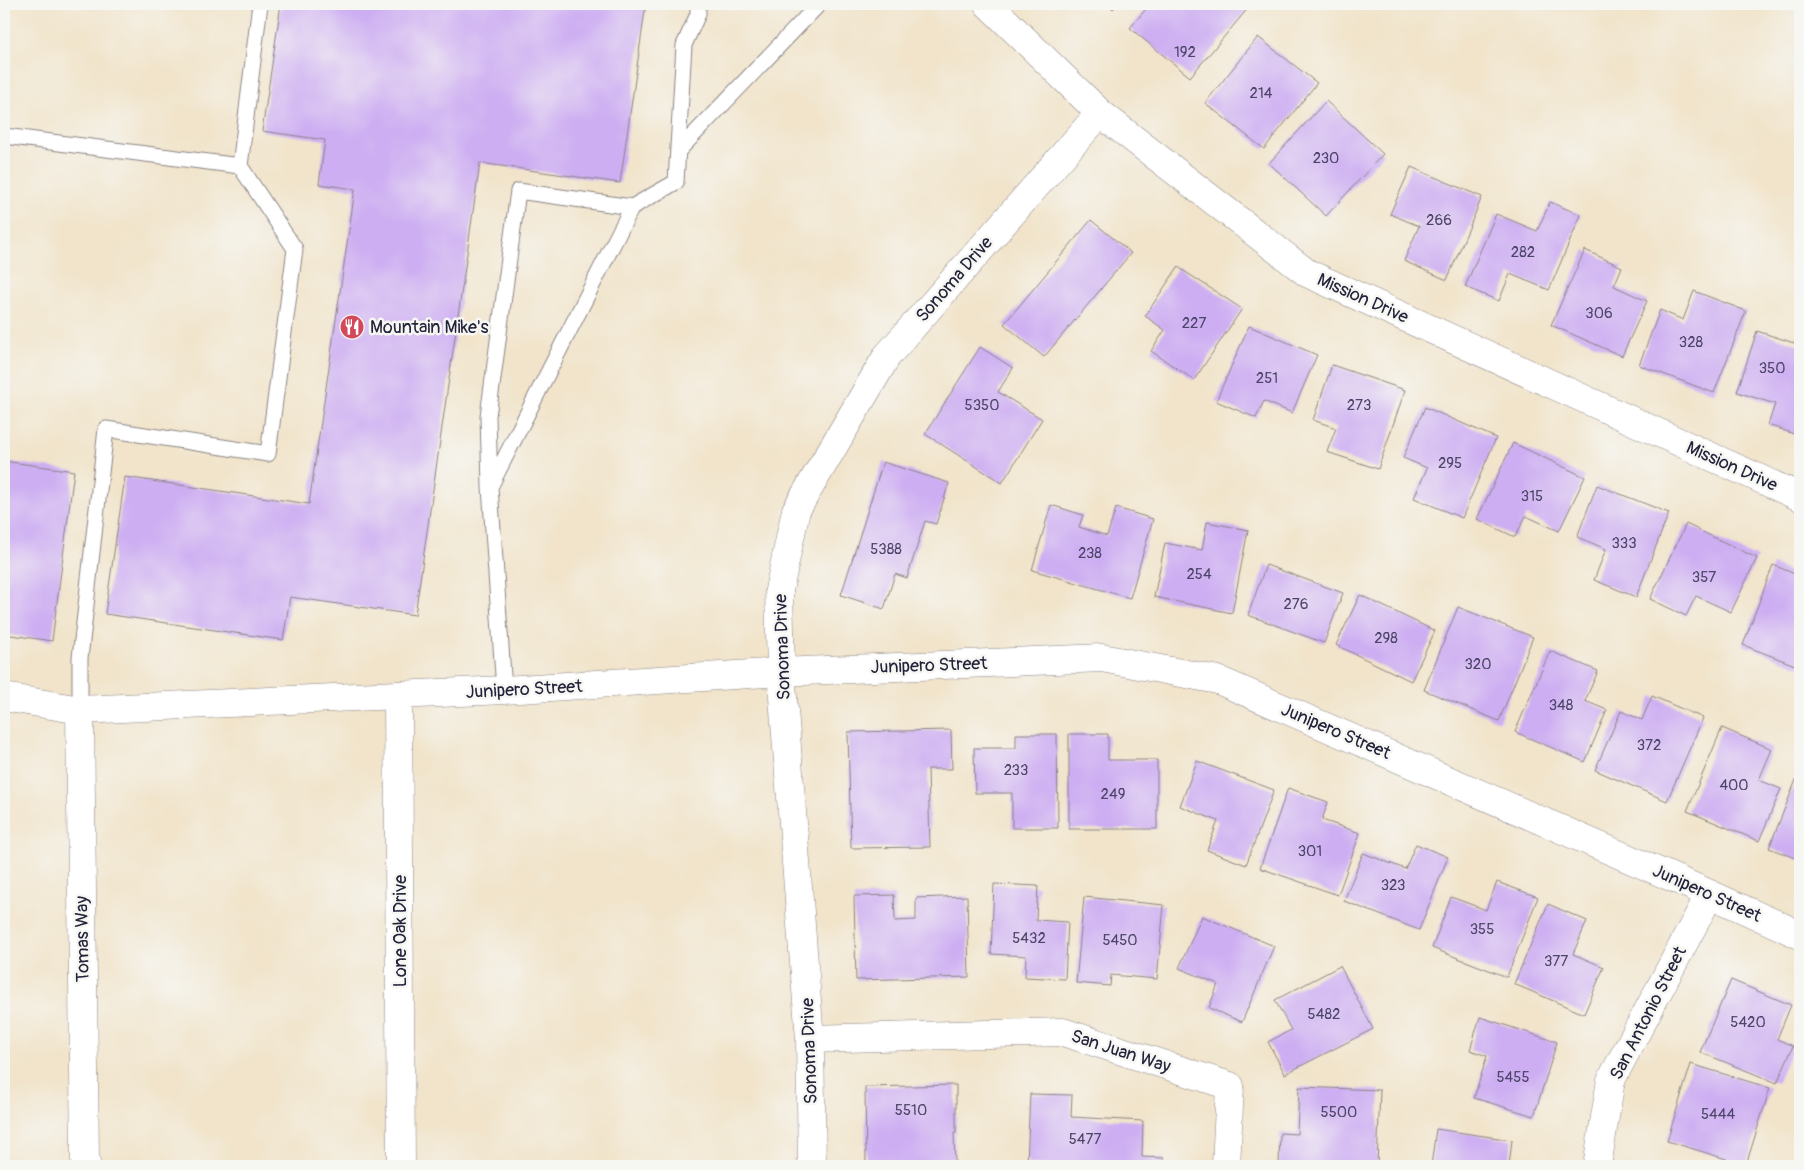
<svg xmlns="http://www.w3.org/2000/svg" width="1804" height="1170" viewBox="0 0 1804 1170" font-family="Pangolin,sans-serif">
<rect width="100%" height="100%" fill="#f6f6f2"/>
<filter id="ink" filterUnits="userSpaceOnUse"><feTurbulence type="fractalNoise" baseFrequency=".02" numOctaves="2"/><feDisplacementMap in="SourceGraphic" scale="10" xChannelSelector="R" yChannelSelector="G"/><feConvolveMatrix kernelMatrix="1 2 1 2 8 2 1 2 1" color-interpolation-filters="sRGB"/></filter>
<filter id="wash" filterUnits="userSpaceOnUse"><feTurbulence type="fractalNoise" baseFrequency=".0096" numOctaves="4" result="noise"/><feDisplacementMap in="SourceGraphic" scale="20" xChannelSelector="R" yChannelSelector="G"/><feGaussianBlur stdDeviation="1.12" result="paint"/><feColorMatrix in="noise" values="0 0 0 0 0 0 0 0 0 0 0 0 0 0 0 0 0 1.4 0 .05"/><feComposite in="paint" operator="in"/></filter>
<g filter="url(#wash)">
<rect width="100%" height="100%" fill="#f1e4cb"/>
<g id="blocks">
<path fill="#cdaef2" d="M 281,4 L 646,4 L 620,183 L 480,163 L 415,615 L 290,597 L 283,640 L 105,614 L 125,477 L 309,504 L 355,189 L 319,184 L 325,140 L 262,131 Z
M 1108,4 L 1118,4 L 1113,9 Z
M 1150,4 L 1248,4 L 1250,6 L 1190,77 L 1130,28 Z
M 1258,37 L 1317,83 L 1264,149 L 1205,103 Z
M 1326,101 L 1383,154 L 1326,216 L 1269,163 Z
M 1411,167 L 1482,197 L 1447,280 L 1404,261 L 1419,226 L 1390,214 Z
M 1550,202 L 1581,215 L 1549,290 L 1510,274 L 1499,301 L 1465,287 L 1496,214 L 1537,231 Z
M 1091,220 L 1131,253 L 1044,357 L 1004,324 Z
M 1585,250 L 1622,267 L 1614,286 L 1647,301 L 1622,356 L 1551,325 Z
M 1178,267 L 1242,309 L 1194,380 L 1151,351 L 1165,330 L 1145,316 Z
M 1694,291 L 1746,311 L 1714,393 L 1639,365 L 1660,310 L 1683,320 Z
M 1249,326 L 1317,355 L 1292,413 L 1264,401 L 1256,418 L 1216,401 Z
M 1757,331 L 1800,345 L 1800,436 L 1768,425 L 1775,404 L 1737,392 Z
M 980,347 L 1013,368 L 998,392 L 1042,419 L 1002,483 L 925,434 Z
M 1332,365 L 1405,390 L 1378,469 L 1327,452 L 1336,428 L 1313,420 Z
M 1425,407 L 1496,438 L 1462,518 L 1414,498 L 1427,468 L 1403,458 Z
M 1513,443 L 1585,477 L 1559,531 L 1526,516 L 1515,537 L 1477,519 Z
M 4,461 L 74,471 L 52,641 L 4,634 Z
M 883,462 L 949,483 L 936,524 L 925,521 L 907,578 L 895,574 L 884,609 L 841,595 Z
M 1597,485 L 1669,513 L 1636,597 L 1594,580 L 1606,549 L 1577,537 Z
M 1051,505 L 1083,515 L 1079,527 L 1107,536 L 1116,508 L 1153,519 L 1130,598 L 1032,570 Z
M 1207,522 L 1248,530 L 1232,613 L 1154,597 L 1165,543 L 1202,550 Z
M 1686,524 L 1757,558 L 1731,612 L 1696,596 L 1686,616 L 1650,599 Z
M 1266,565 L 1343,593 L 1324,643 L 1248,615 Z
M 1773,565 L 1800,576 L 1800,667 L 1743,645 Z
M 1360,595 L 1435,631 L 1411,681 L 1336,645 Z
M 1458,607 L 1533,637 L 1499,721 L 1424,690 Z
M 1550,651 L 1598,671 L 1585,701 L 1607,710 L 1585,762 L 1515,732 Z
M 1652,696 L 1703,718 L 1667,801 L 1595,770 L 1621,711 L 1642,720 Z
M 1722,728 L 1772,749 L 1759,780 L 1781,789 L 1759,841 L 1687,811 Z
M 951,730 L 952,769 L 928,769 L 930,847 L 851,848 L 848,732 Z
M 1016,734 L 1057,734 L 1058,828 L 1012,828 L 1012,793 L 975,793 L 974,748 L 1016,748 Z
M 1069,734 L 1108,734 L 1108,760 L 1157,760 L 1157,829 L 1069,829 Z
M 1197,761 L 1274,790 L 1246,865 L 1207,850 L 1218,821 L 1180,806 Z
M 1800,770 L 1800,860 L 1769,848 Z
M 1288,788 L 1328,802 L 1322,820 L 1360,833 L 1338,895 L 1260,868 Z
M 1416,844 L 1448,857 L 1419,930 L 1344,901 L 1363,853 L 1405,869 Z
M 1497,882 L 1538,897 L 1507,977 L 1432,948 L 1451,897 L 1486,910 Z
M 994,884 L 1038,886 L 1036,920 L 1068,922 L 1065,979 L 1025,977 L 1026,956 L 991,954 Z
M 894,895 L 895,921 L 916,920 L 916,898 L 967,896 L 969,977 L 856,980 L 854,896 Z
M 1084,897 L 1164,905 L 1157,979 L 1111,975 L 1110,986 L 1076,983 Z
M 1548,904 L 1587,921 L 1573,954 L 1604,967 L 1584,1014 L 1514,984 Z
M 1202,916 L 1274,946 L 1242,1022 L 1209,1008 L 1218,984 L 1179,968 Z
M 1340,966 L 1373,1029 L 1285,1074 L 1268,1042 L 1291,1030 L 1275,1000 Z
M 1731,980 L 1791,1005 L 1777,1039 L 1793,1046 L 1777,1083 L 1700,1052 Z
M 1480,1017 L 1557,1042 L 1534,1116 L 1474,1098 L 1487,1056 L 1470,1050 Z
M 1691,1064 L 1770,1088 L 1746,1165 L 1667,1141 Z
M 956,1085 L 956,1133 L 954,1133 L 955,1166 L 866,1166 L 865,1087 Z
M 1299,1087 L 1380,1090 L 1377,1166 L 1279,1166 L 1280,1133 L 1297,1134 Z
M 1030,1094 L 1072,1095 L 1071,1117 L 1143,1121 L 1142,1157 L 1164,1158 L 1164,1166 L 1082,1166 L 1027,1164 Z
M 1436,1129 L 1512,1140 L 1509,1166 L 1431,1166 Z"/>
</g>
</g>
<g filter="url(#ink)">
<use href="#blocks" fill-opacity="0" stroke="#8a8383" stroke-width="1"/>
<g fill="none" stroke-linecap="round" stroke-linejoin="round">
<defs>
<path id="service" d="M 4,136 L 240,166
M 678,151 L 819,4
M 490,486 L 488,416 L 518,191 L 632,207
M 504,690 L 490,487 L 632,207 L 676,182 L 684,45 L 698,14 L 698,4
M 80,710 L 80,658 L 106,429 L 268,454 L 295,249 L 240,166 L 260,4"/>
<path id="minor" d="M 988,4 L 1100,113 L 1307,273 L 1800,497
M 398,696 L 401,1166
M 4,697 L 80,710 L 504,690 L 781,672 L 1102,658 L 1218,680 L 1710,894 L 1800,935
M 80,710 L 85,1160 L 87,1166
M 810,1039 L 1063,1032 L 1230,1086 L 1226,1166
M 812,1166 L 810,1039 L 781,672 L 779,590 L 796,510 L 887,356 L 1100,113
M 1597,1166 L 1611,1080 L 1710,894"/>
</defs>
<use href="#service" stroke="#8a8383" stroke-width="17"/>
<use href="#minor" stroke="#8a8383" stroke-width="29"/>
<use href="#service" stroke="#fff" stroke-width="15"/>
<use href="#minor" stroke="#fff" stroke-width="28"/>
</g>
</g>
<defs>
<symbol id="restaurant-disc" viewBox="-11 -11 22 22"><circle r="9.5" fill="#d1495b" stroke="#f6f6f2"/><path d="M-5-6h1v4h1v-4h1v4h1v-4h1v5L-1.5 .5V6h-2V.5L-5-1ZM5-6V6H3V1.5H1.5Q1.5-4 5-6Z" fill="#fff"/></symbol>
</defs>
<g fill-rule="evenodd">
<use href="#restaurant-disc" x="338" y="313" width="28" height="28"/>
</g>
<g text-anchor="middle" stroke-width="5" stroke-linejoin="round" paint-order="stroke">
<g font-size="15" fill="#4d4569">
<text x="1185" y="57">192</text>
<text x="1261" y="98">214</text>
<text x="1326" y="163">230</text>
<text x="1439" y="225">266</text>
<text x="1523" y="257">282</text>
<text x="1599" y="318">306</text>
<text x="1194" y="328">227</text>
<text x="1691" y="347">328</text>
<text x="1772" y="373">350</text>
<text x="1267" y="383">251</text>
<text x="982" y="410">5350</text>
<text x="1359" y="410">273</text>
<text x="1450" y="468">295</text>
<text x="1532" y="501">315</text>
<text x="1624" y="548">333</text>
<text x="886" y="554">5388</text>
<text x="1090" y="558">238</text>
<text x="1199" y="579">254</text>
<text x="1704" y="582">357</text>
<text x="1296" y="609">276</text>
<text x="1386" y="643">298</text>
<text x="1478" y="669">320</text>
<text x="1561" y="710">348</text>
<text x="1649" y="750">372</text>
<text x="1016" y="775">233</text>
<text x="1734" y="790">400</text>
<text x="1113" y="799">249</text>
<text x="1310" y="856">301</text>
<text x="1393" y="890">323</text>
<text x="1482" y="934">355</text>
<text x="1029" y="943">5432</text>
<text x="1120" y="945">5450</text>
<text x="1556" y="966">377</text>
<text x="1324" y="1019">5482</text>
<text x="1748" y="1027">5420</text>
<text x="1513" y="1082">5455</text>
<text x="911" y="1115">5510</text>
<text x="1339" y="1117">5500</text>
<text x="1718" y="1119">5444</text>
<text x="1085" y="1144">5477</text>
</g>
<g font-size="18" fill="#22223b" stroke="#f6f6f2">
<text transform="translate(954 279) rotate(-49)" y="6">Sonoma Drive</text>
<text transform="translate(1363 298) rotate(24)" y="6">Mission Drive</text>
<text transform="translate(1732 466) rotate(24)" y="6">Mission Drive</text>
<text transform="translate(782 647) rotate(-92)" y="6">Sonoma Drive</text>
<text transform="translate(929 665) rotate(-2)" y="6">Junipero Street</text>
<text transform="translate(524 689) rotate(-3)" y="6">Junipero Street</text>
<text transform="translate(1336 731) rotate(23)" y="6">Junipero Street</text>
<text transform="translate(1707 893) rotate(24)" y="6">Junipero Street</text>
<text transform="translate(400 931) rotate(-90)" y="6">Lone Oak Drive</text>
<text transform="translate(82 939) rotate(-91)" y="6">Tomas Way</text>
<text transform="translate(1648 1013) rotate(-63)" y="6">San Antonio Street</text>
<text transform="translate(809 1051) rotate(-92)" y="6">Sonoma Drive</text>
<text transform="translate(1121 1051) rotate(18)" y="6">San Juan Way</text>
</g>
<g font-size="18" fill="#22223b" stroke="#f6f6f2" text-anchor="start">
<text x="370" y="333">Mountain Mike's</text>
</g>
</g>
<rect width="1804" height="1170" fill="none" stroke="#f6f6f2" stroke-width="20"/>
</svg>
